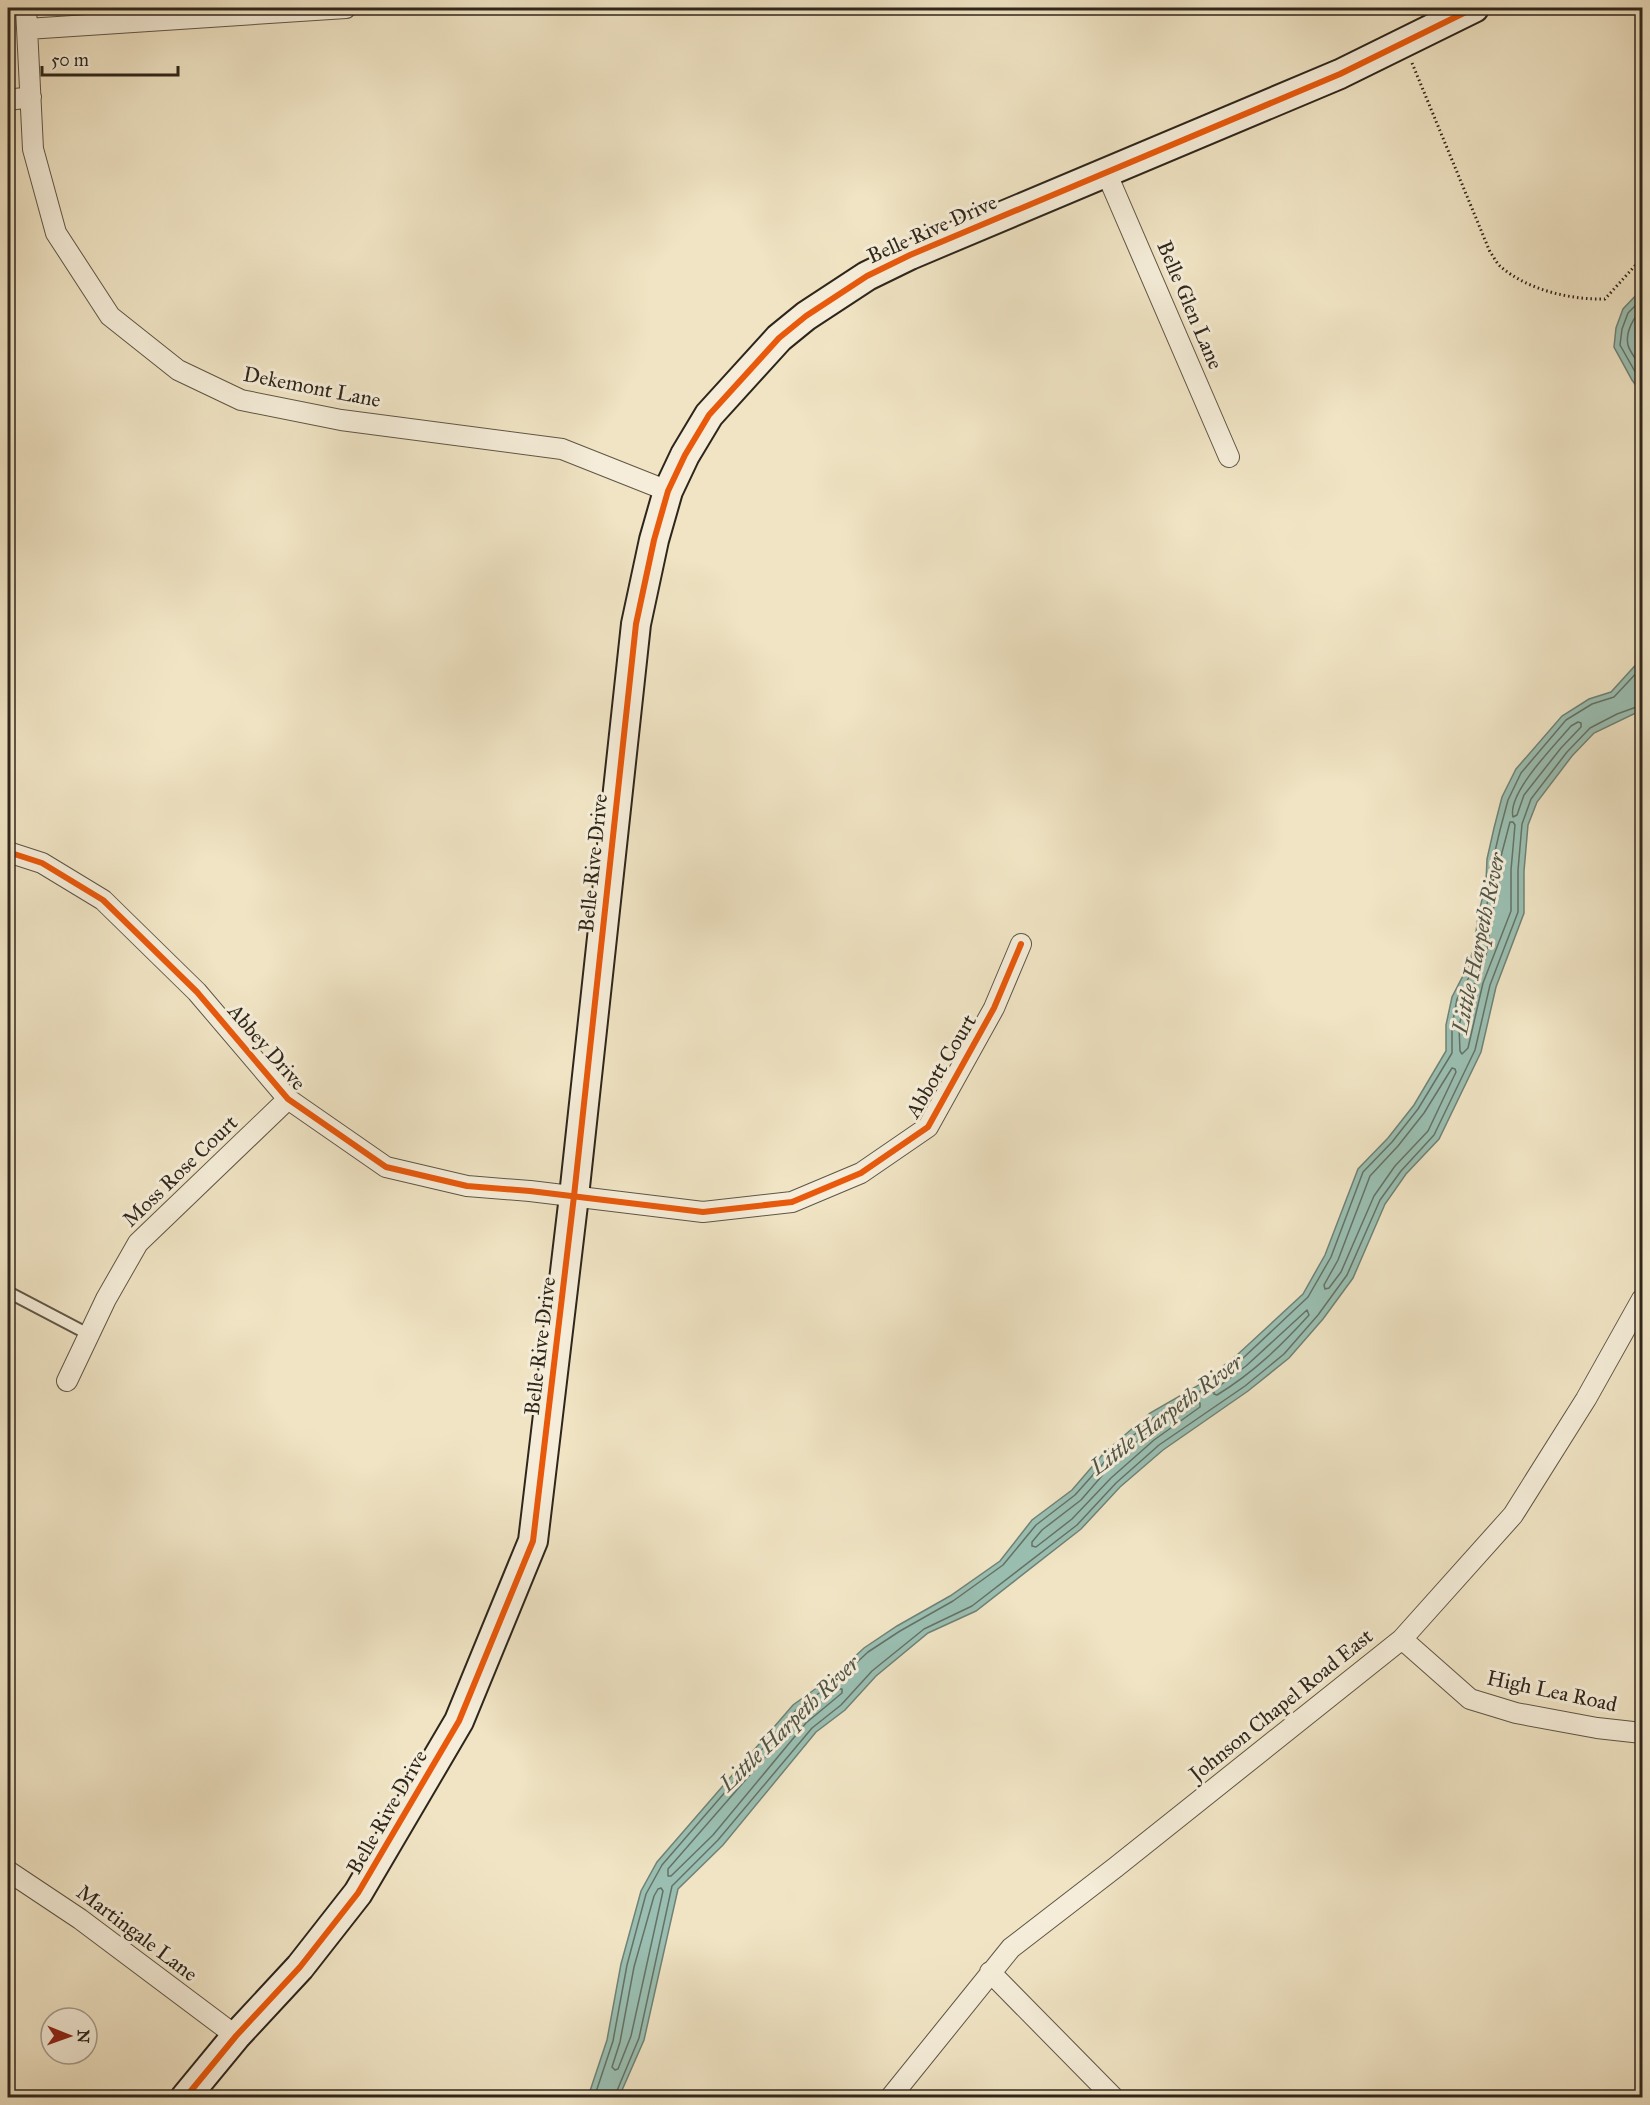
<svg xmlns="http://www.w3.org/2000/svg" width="1650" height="2105" viewBox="0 0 1650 2105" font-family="'IM FELL Great Primer',serif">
<rect width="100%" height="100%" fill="#f0e4c4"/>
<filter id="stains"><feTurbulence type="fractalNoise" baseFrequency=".00333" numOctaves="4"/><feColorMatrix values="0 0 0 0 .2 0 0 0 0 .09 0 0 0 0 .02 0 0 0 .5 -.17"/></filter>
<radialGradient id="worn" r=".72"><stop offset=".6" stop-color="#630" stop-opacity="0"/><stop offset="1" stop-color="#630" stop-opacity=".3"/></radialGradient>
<path fill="#9abfb2" stroke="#6f8276" stroke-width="1.5" d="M 1642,289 L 1642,394 L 1632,380 L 1614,347 L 1616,328 L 1623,309 Z
M 1642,658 L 1642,710 L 1594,733 L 1572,756 L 1537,802 L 1528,825 L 1524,871 L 1524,913 L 1496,987 L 1481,1052 L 1439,1139 L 1406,1174 L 1385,1204 L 1353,1278 L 1323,1319 L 1289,1358 L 1248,1391 L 1163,1450 L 1120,1487 L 1081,1529 L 976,1611 L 928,1633 L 876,1676 L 845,1710 L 816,1732 L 723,1845 L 678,1889 L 644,2040 L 619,2097 L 588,2097 L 607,2040 L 621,1964 L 641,1891 L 657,1862 L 793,1705 L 836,1674 L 864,1648 L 897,1626 L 950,1596 L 1000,1561 L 1032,1520 L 1072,1490 L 1103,1454 L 1150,1413 L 1199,1385 L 1237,1355 L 1303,1294 L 1325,1255 L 1358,1169 L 1388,1138 L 1414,1105 L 1446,1051 L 1446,1025 L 1452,997 L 1468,966 L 1474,947 L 1478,917 L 1486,882 L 1487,859 L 1494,828 L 1502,797 L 1516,769 L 1562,716 L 1589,699 L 1611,692 Z"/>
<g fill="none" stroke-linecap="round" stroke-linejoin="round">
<path stroke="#647266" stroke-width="1.5" d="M 1642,299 L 1628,313 L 1622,329 L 1620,345 L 1642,384
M 1642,309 C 1634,317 1625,332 1628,345 C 1630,353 1639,362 1642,371
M 1578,722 L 1581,723 L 1581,727 L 1561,748 L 1524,795 L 1517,815 L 1513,817 C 1507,793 1555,745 1571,726 Z
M 1510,822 L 1513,822 L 1515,825 L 1511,870 L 1511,911 L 1483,983 L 1468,1048 L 1462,1054 L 1460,1051 L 1459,1026 L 1465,1002 L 1481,972 L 1487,951 L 1491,919 L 1499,885 L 1500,860 Z
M 1452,1068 L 1455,1069 L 1456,1072 L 1428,1131 L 1395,1166 L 1374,1196 L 1341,1272 L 1329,1288 L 1325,1289 L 1324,1285 L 1338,1260 L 1370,1176 L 1398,1146 L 1424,1113 Z
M 1307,1310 L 1309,1315 C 1281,1346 1253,1373 1217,1395 L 1214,1394 L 1214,1390 L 1246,1366 Z
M 1196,1402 L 1200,1403 L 1200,1407 L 1154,1440 L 1111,1478 L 1072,1519 L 1036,1547 L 1032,1546 L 1032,1542 L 1042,1530 L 1081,1500 L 1113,1463 L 1157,1424 Z
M 838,1689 L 842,1689 L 842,1693 L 806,1723 L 713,1835 L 671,1876 L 668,1876 L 668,1869 L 802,1715 Z
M 661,1888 L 663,1891 L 631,2036 L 618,2069 L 615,2070 L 612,2067 L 620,2042 L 634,1967 L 654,1896 L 658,1889 Z
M 594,2098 L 613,2041 L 627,1965 L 646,1894 L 662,1865 L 797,1709 L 840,1678 L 868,1652 L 900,1631 L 953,1601 L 1003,1565 L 1036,1525 L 1075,1495 L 1108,1458 L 1153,1418 L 1202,1390 L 1241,1360 L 1308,1297 L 1331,1257 L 1363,1172 L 1392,1142 L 1418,1109 L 1452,1053 L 1452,1026 L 1457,999 L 1474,968 L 1480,949 L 1484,917 L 1492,883 L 1493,860 L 1500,830 L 1508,800 L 1521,773 L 1566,720 L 1592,704 L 1614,697 L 1642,667
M 614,2098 L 639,2038 L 672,1886 L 718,1840 L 812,1728 L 841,1705 L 872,1671 L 924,1629 L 972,1606 L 1077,1525 L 1116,1483 L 1159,1445 L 1245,1386 L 1284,1354 L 1318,1315 L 1347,1275 L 1380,1200 L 1401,1171 L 1434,1135 L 1475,1050 L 1490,985 L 1518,912 L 1518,870 L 1522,824 L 1531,799 L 1567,752 L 1590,728 L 1617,714 L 1642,705"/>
<defs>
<path id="lane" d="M 8,1292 L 90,1335"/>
<path id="street" d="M 26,8 L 33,149 L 56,233 L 110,316 L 178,370 L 241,400 L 341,420 L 562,449 L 668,491
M 27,29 L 346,8
M 8,100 L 31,97
M 1106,172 L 1229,457
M 8,852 L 42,863 L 103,900 L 197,992 L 288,1099 L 386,1167 L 467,1186 L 530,1191 L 703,1212 L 792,1202 L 861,1173 L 928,1127 L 994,1008 L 1021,944
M 67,1381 L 106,1299 L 138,1243 L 288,1099
M 1402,1639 L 1470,1699 L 1516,1713 L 1597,1728 L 1642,1733
M 8,1871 L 80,1919 L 236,2036
M 990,1972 L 1114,2098
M 890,2098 L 1011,1948 L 1116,1867 L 1402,1639 L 1513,1515 L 1586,1399 L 1642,1299"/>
<path id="secondary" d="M 185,2098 L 236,2036 L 300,1967 L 358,1893 L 459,1721 L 533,1541 L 574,1196 L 636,624 L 654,540 L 668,491 L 685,455 L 709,415 L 779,338 L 806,316 L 867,276 L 910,255 L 1340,74 L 1474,8"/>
</defs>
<use href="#lane" stroke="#5f5645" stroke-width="14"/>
<use href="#street" stroke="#5f5645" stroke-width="22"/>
<use href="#secondary" stroke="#2f261b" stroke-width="32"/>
<path stroke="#2f261b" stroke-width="3" stroke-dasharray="1.5 3" stroke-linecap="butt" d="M 1412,63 L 1490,252 C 1494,257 1497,264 1501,267 C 1528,290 1571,300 1605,299 L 1642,258"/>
<use href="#lane" stroke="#f5edd9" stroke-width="10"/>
<use href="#street" stroke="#f5edd9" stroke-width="20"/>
<use href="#secondary" stroke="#f5edd9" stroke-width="28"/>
<defs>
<path id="cycleway" d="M 8,852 L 42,863 L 103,900 L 197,992 L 288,1099 L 386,1167 L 467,1186 L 530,1191 L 703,1212 L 792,1202 L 861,1173 L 928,1127 L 994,1008 L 1021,944
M 185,2098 L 236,2036 L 300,1967 L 358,1893 L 459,1721 L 533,1541 L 574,1196 L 636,624 L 654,540 L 668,491 L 685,455 L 709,415 L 779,338 L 806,316 L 867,276 L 910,255 L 1340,74 L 1474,8"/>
</defs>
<use href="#cycleway" stroke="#f5edd9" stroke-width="10"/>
<use href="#cycleway" stroke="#e8590c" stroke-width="6"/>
</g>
<g text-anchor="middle" stroke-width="6" stroke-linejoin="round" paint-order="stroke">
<g font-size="21" fill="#2f261b" stroke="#f5edd9">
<text transform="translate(932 229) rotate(-24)" y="7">Belle Rive Drive</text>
<text transform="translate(1190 305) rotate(67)" y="7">Belle Glen Lane</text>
<text transform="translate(312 387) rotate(11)" y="7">Dekemont Lane</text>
<text transform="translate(593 863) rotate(-84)" y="7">Belle Rive Drive</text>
<text transform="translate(267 1047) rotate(49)" y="7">Abbey Drive</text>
<text transform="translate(941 1066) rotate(-59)" y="7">Abbott Court</text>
<text transform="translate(180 1171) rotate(-44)" y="7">Moss Rose Court</text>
<text transform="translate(540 1346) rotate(-83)" y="7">Belle Rive Drive</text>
<text transform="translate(1552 1691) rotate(12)" y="7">High Lea Road</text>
<text transform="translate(1281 1705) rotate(-39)" y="7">Johnson Chapel Road East</text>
<text transform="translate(387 1812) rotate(-60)" y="7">Belle Rive Drive</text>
<text transform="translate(137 1933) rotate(37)" y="7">Martingale Lane</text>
</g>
<g font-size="22" font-style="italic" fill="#4f5448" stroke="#f5edd9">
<text transform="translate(1478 943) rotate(-78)" y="8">Little Harpeth River</text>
<text transform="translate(1166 1414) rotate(-37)" y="8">Little Harpeth River</text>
<text transform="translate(789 1723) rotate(-44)" y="8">Little Harpeth River</text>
</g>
</g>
<rect width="1650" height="2105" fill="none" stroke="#f0e4c4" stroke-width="30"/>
<rect x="9" y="9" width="1632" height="2087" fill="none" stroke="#2f261b" stroke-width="3"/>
<rect x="15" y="15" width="1620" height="2075" fill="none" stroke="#2f261b" stroke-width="1.5"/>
<g transform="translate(69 2036) rotate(91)"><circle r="28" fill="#f5edd9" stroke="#a69d8d" stroke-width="1.5"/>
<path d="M0-4.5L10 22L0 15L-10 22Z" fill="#8f2418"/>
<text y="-9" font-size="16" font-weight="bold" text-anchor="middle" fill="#2f261b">N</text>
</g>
<path d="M42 66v9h136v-9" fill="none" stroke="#2f261b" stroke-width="3"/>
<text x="51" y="66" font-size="18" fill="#2f261b" stroke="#f5edd9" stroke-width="4.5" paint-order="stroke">50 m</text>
<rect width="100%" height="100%" filter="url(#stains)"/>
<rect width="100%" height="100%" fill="url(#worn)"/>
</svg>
